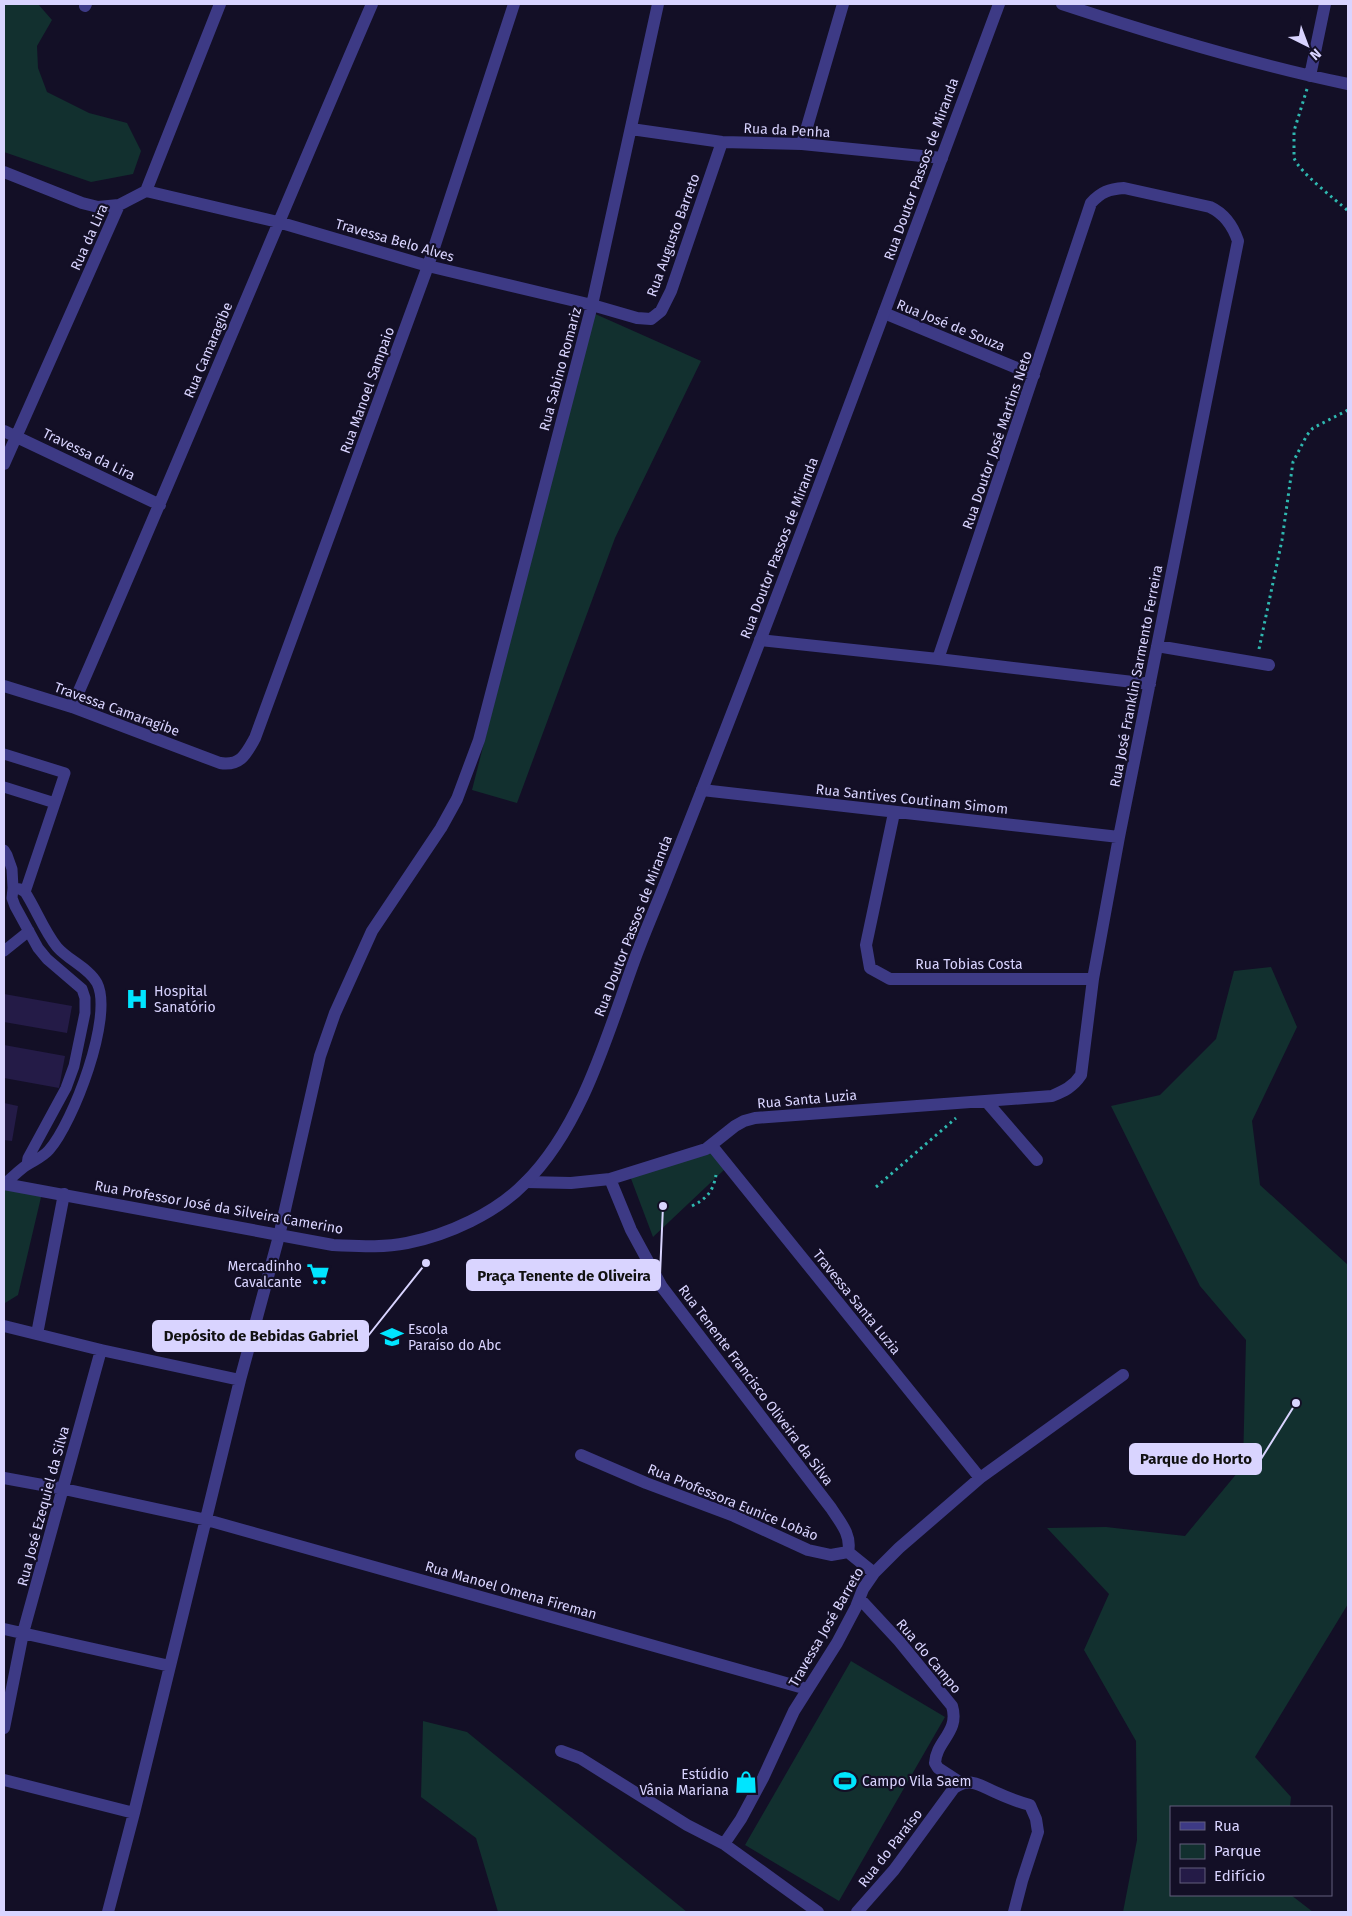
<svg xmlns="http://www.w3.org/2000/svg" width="1352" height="1916" viewBox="0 0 1352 1916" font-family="'Fira Sans',sans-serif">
<rect width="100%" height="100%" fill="#130f26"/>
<path fill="#12302f" d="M 4,4 L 38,4 L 52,20 L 37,46 L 38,68 L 47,92 L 89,113 L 127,123 L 141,151 L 133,174 L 91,182 L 4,152 Z
M 593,313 L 701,361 L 615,538 L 517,803 L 472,790 Z
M 1271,967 L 1297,1027 L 1252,1121 L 1260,1185 L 1348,1265 L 1348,1604 L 1255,1757 L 1291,1797 L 1290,1807 L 1171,1807 L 1171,1895 L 1291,1895 L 1313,1912 L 1123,1912 L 1137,1840 L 1136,1741 L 1084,1650 L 1109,1594 L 1047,1528 L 1106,1527 L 1185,1536 L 1243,1466 L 1246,1340 L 1200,1286 L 1111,1106 L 1160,1095 L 1216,1039 L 1234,971 Z
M 716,1152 L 725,1169 L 653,1237 L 630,1176 L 676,1159 Z
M 4,1186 L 42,1193 L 18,1295 L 5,1303 Z
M 851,1661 L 945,1717 L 839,1901 L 745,1845 Z
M 423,1721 L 467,1732 L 687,1912 L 498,1912 L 476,1838 L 421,1797 Z"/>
<path fill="#241b47" d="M 4,994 L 72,1006 L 67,1033 L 4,1022 Z
M 4,1045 L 65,1056 L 59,1088 L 4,1078 Z
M 4,1103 L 18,1106 L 12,1141 L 4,1140 Z"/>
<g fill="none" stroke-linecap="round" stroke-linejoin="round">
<path stroke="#2fb8b0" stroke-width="3" stroke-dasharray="2.5 4" stroke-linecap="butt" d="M 1307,89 L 1294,131 L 1294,158 C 1300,173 1335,199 1348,211
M 1259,649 L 1282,540 L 1293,462 L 1307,435 L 1313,428 L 1348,410
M 876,1187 L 956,1118
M 692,1206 C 706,1199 713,1192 716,1175"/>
<path stroke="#3d3a85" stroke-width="11" d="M 4,754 L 65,773 L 55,803
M 4,787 L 55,803 L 25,892
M 4,850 L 7,855 L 12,869 L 13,888 L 12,898 L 15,906 L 38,948 L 47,959 L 82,989 L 85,998 L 85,1013 L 74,1066 L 66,1088 L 28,1158 L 27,1165
M 4,951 L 29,931
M 4,1184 C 12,1178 19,1170 27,1165 C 35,1160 43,1157 49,1150 C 73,1123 114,1016 97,983 C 89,968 68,960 57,947 C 44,931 36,909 25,892 L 20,889 L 13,888"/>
<path stroke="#3d3a85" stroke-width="12" d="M 1062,4 C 1156,35 1251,64 1348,84
M 85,6 L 86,4
M 1310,76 L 1325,4
M 631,129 L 722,142 L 802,144 L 942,158
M 802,144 L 843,4
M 4,172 L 82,203 L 98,207 L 119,205
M 146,191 L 278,222 L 428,266 L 592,305 L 637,318 L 651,319 L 661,311 L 671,291 L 722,142
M 884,313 L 1034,375
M 4,431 L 160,505
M 4,464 L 119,205 L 146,191 L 220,4
M 760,640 L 938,659 L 1150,684
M 1157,646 L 1269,665
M 4,686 L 72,707 L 220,763 C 241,766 246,754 255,738 L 428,266 L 514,4
M 72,707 C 174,474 271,238 372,4
M 702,790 L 1119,837
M 894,813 L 866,945 L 870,968 L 890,979 L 1093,979
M 986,1101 L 1037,1160
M 712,1146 L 980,1478
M 610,1179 L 631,1230 L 662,1287 L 831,1508 C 840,1522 852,1535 848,1552
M 526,1182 L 571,1183 L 610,1179 L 706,1149 L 735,1126 L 744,1121 L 755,1118 L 1052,1096 C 1064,1091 1073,1087 1081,1075 L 1093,979 L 1119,837 L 1238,241 C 1233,226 1225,214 1210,207 L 1124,188 C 1109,189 1101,192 1091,203 L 938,659
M 4,1326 L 101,1350 L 240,1380
M 37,1334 L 64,1194
M 581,1455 L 646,1483 L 734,1516 L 808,1550 L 831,1555 L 848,1552
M 4,1478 L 64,1489 L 207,1520 L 807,1689
M 848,1552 L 874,1573
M 860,1599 L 899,1641 L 952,1706 C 960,1732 936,1741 935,1763 L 938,1768 L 961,1783
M 4,1629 L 170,1666
M 4,1728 L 23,1633 L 101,1350
M 561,1751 L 580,1758 L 687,1825 L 724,1844 L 818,1912
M 4,1780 L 134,1813
M 724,1844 L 741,1819 L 763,1778 L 794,1711 L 837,1643 L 856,1607 L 863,1589 L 874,1573 L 899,1548 L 980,1478 L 1123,1375
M 108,1912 L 134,1813 L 240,1380 L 279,1236 L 320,1056 L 335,1013 L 372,931 L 441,828 L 457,799 L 479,740 L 592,305 L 658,4
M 857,1912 L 894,1870 L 954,1788 C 971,1777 979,1785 995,1792 C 1006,1797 1018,1802 1030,1805 L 1036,1819 L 1038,1832 L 1022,1881 L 1014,1912"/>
<path stroke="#3d3a85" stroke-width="12" d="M 4,1184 L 333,1245 C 358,1246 382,1248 407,1243 C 448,1235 496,1213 525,1183 C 581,1128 607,1036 633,964 C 643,936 655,909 666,881 C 782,590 890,297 999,4"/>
</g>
<defs>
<symbol id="hospital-bare" viewBox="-9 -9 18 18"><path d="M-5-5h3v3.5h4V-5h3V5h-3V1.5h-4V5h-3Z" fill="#00e5ff" stroke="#130f26" stroke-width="2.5" paint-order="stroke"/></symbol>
<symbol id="supermarket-bare" viewBox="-9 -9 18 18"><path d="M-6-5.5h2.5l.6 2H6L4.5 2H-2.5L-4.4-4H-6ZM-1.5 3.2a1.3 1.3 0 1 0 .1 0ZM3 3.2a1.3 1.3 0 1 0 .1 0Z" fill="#00e5ff" stroke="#130f26" stroke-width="2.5" paint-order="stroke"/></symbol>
<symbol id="school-bare" viewBox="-9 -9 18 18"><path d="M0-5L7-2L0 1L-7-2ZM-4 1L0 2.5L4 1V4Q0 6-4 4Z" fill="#00e5ff" stroke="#130f26" stroke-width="2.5" paint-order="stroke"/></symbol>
<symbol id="stadium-bare" viewBox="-9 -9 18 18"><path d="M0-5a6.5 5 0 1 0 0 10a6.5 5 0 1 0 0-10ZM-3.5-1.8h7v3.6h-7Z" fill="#00e5ff" stroke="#130f26" stroke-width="2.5" paint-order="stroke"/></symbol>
<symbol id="shop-bare" viewBox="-9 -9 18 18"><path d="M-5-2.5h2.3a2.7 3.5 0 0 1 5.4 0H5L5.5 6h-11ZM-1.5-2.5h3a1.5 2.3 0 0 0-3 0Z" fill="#00e5ff" stroke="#130f26" stroke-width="2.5" paint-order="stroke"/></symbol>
</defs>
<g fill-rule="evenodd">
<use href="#hospital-bare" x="121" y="983" width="32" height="32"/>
<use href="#supermarket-bare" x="302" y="1258" width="32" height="32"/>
<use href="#school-bare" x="376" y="1321" width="32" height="32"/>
<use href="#stadium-bare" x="829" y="1765" width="32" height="32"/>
<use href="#shop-bare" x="730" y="1766" width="32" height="32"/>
</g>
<g text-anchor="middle" stroke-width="4.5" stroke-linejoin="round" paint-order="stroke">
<g font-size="14" fill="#d9d4ff" stroke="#130f26">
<text transform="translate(787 130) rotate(3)" y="5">Rua da Penha</text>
<text transform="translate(921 169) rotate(-70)" y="5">Rua Doutor Passos de Miranda</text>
<text transform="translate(673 235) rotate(-70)" y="5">Rua Augusto Barreto</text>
<text transform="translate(89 237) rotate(-66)" y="5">Rua da Lira</text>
<text transform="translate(395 240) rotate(16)" y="5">Travessa Belo Alves</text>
<text transform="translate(951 325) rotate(22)" y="5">Rua José de Souza</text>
<text transform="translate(208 350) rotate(-67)" y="5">Rua Camaragibe</text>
<text transform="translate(560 369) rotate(-75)" y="5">Rua Sabino Romariz</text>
<text transform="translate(367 390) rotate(-70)" y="5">Rua Manoel Sampaio</text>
<text transform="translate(997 440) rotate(-71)" y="5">Rua Doutor José Martins Neto</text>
<text transform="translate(89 454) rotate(26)" y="5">Travessa da Lira</text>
<text transform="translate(779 548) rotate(-69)" y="5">Rua Doutor Passos de Miranda</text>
<text transform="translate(1136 676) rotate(-79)" y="5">Rua José Franklin Sarmento Ferreira</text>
<text transform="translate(117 709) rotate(20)" y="5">Travessa Camaragibe</text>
<text transform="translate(912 799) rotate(6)" y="5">Rua Santives Coutinam Simom</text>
<text transform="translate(633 926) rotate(-69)" y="5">Rua Doutor Passos de Miranda</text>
<text x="969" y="969">Rua Tobias Costa</text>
<text transform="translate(807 1099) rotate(-5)" y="5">Rua Santa Luzia</text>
<text transform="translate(219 1207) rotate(10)" y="5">Rua Professor José da Silveira Camerino</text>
<text transform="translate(857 1302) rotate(51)" y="5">Travessa Santa Luzia</text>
<text transform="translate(756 1385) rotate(53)" y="5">Rua Tenente Francisco Oliveira da Silva</text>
<text transform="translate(733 1502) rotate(22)" y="5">Rua Professora Eunice Lobão</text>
<text transform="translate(43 1506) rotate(-75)" y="5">Rua José Ezequiel da Silva</text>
<text transform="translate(511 1590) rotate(16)" y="5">Rua Manoel Omena Fireman</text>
<text transform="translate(826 1627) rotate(-60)" y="5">Travessa José Barreto</text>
<text transform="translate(929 1656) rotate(50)" y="5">Rua do Campo</text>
<text transform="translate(890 1848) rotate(-52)" y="5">Rua do Paraíso</text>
</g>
<g font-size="14" fill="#d9d4ff" stroke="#130f26" text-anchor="start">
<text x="154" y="996">Hospital<tspan x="154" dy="16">Sanatório</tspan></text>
<text x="302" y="1271" text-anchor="end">Mercadinho<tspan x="302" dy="16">Cavalcante</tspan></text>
<text x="408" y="1334">Escola<tspan x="408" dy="16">Paraíso do Abc</tspan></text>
<text x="729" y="1779" text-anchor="end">Estúdio<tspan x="729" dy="16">Vânia Mariana</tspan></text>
<text x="862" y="1786">Campo Vila Saem</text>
</g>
</g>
<path fill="none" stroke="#d9d4ff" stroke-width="2" d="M663 1206L660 1275M426 1263L368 1336M1296 1403L1261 1459"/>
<g fill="#d9d4ff" stroke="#130f26" stroke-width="2">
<circle cx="663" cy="1206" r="5"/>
<circle cx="426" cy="1263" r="5"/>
<circle cx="1296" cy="1403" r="5"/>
</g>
<g fill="#d9d4ff" stroke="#d9d4ff" stroke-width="2">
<rect x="467" y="1260" width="193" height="30" rx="5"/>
<rect x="153" y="1321" width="215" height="30" rx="5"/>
<rect x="1130" y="1444" width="131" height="30" rx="5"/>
</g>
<g font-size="15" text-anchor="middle" font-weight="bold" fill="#111">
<text x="564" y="1281">Praça Tenente de Oliveira</text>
<text x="261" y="1341">Depósito de Bebidas Gabriel</text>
<text x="1196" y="1464">Parque do Horto</text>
</g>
<rect width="1352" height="1916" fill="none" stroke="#d9d4ff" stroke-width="10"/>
<rect x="1170" y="1806" width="162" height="90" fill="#130f26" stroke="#625e7d"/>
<rect x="1180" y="1822" width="25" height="8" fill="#3d3a85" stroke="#625e7d"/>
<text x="1214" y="1831" font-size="15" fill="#d9d4ff">Rua</text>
<rect x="1180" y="1844" width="25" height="15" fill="#12302f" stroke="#625e7d"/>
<text x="1214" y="1856" font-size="15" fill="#d9d4ff">Parque</text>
<rect x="1180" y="1868" width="25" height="15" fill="#241b47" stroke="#625e7d"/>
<text x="1214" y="1881" font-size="15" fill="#d9d4ff">Edifício</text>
<g transform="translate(1307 45) rotate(138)" stroke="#130f26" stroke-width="4" paint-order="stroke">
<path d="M0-4L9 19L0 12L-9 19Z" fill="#d9d4ff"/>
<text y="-8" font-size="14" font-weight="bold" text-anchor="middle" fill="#d9d4ff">N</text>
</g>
</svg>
